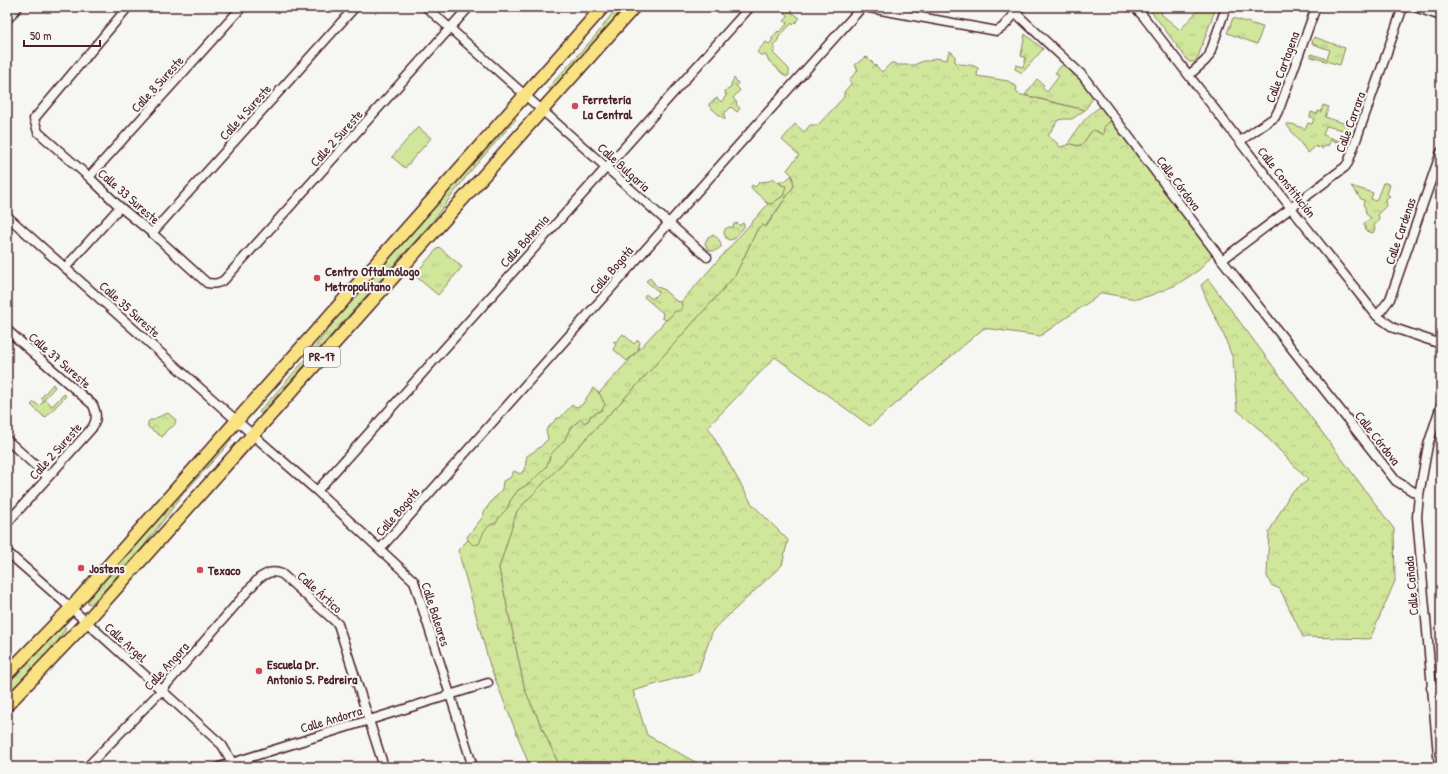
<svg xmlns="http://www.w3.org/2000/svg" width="1448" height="774" viewBox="0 0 1448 774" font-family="'Patrick Hand',sans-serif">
<defs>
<pattern id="grass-tufts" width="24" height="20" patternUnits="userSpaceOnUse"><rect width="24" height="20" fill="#d0e69b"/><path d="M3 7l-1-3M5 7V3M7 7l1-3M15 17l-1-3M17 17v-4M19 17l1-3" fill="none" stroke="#b4c586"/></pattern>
<pattern id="forest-crowns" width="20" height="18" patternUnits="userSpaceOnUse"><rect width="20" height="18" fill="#d0e69b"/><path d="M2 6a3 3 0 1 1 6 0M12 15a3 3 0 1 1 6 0" fill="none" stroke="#b4c586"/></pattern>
</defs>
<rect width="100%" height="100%" fill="#f6f6f2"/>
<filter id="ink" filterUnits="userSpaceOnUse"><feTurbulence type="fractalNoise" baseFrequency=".025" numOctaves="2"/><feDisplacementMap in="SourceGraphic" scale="8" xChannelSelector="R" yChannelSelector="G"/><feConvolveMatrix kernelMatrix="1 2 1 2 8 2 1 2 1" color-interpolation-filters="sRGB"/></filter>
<g filter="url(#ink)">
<path fill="url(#grass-tufts)" stroke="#8d8263" d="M 617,7 L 625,7 L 551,90 L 548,88 L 597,34 Z
M 1148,7 L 1156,7 L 1162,12 L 1161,14 L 1180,30 L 1201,7 L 1216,7 L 1198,57 L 1195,62 L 1189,62 Z
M 1233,18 L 1263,27 L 1257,44 L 1227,33 Z
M 1025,34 L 1043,49 L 1022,73 L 1015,69 L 1016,65 L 1023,67 L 1026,58 L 1021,56 Z
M 1314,37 L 1345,48 L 1340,65 L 1311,57 L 1311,54 L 1327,59 L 1330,50 L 1313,44 L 1312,43 Z
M 1062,65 L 1063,65 L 1079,78 L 1094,96 L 1085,110 L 1025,95 L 1037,79 L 1044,85 L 1042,88 L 1047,92 L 1059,76 L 1055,73 Z
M 1323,105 L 1329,107 L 1325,117 L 1349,125 L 1347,131 L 1326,126 L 1323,135 L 1342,142 L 1342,144 L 1331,140 L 1328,146 L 1327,145 L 1322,149 L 1320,146 L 1318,148 L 1316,146 L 1308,153 L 1286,124 L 1292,124 L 1305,129 L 1308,123 L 1312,124 L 1314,119 L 1310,117 L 1311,112 L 1317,114 L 1318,111 L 1321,112 Z
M 1102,106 L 1112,120 L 1106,124 L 1103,135 L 1097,131 L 1091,132 L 1082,145 C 1076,146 1072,144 1067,145 C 1077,130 1085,115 1102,106 Z
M 514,117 L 516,119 L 468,174 L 432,222 L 261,414 L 259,412 L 305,360 L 345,307 Z
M 792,175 L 794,186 L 765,227 L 763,225 L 758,228 L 735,276 L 640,382 L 517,511 L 499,568 L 525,690 L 560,767 L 530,767 L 490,666 L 458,550 L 468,540 L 473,545 L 484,531 L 490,525 L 496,523 L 500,516 L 507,509 L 510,501 L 518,490 L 530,483 L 546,467 L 551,454 L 564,441 L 570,428 L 581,419 L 584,423 L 589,420 L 590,416 L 602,409 L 603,401 L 599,393 L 666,320 L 670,317 L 675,311 L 682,305 L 681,302 L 769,203 L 771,204 L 783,196 L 781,185 L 779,183 L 782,180 L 784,182 Z
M 439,247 L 462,267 L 438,295 L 414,275 Z
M 53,384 L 55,387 L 44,399 L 52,406 L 64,394 L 66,396 L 45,418 L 31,405 L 34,402 L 39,406 L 44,401 L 41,398 Z
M 229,437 L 231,437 L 231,441 L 184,493 L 143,547 L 98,597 L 90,604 L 87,603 L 93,591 Z
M 64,626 L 66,628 L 56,644 L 7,695 L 7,682 L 49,638 Z"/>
<path fill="url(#forest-crowns)" stroke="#8d8263" d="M 787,9 L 800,18 L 793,25 L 792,23 L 778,38 L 779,39 L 773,46 L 776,49 L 773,53 L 789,69 L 789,75 L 786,77 L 768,60 L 766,55 L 760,55 L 757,52 L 766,42 L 769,44 L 772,41 L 772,38 L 778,31 L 780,32 L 787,24 L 784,21 L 789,16 L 783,11 Z
M 949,51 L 953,53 L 955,57 L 955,62 C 962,66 970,63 978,68 L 977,76 L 1008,81 L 1017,87 L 1016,91 L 1018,94 L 1085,110 L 1072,119 L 1064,119 L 1058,120 L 1048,136 L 1057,143 L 1060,147 L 1071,144 L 1077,146 L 1082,145 L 1091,132 L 1094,130 L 1103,135 L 1104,127 L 1111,121 L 1211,252 L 1211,256 L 1199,270 L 1176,285 L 1149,296 L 1136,299 L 1102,293 L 1040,336 L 984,328 L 870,426 L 775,357 L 708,427 L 752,504 L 788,540 L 782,565 L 713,630 L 698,672 L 633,691 L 647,735 L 704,767 L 560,767 L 525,690 L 499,568 L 517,511 L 640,382 L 735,276 L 758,228 L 763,225 L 766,227 L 794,186 L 792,175 L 787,170 L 799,155 L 782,140 L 795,124 L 804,132 L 810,125 L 818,125 L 844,97 L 844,92 L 851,84 L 849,80 L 858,70 L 855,65 L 864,58 L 867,57 L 882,72 L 891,63 L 894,63 L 897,65 L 914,65 L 923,61 L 929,61 L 935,58 L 947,60 Z
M 734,78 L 738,83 L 736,86 L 740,90 L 733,98 L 737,103 L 736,105 L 740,108 L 737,112 L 731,107 L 724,114 L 725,120 L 709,106 L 709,104 L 717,98 L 721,102 L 726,96 L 725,91 L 731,88 L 731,84 Z
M 773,178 L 779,183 L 781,183 L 781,185 L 786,186 L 783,196 L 771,204 L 766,203 C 763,196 755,194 751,187 L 752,185 L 755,187 L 760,182 L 769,181 Z
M 1383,183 L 1386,183 L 1390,185 L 1387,194 L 1390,196 L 1385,199 L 1386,206 L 1378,214 L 1379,217 L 1378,222 L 1374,225 L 1375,229 L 1373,233 L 1366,231 L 1364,223 L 1371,218 L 1366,214 L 1365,207 L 1363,205 L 1364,200 L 1361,199 L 1351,186 L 1373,193 L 1371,199 L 1376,201 Z
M 737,223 L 740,226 L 742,223 L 744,224 L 744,227 L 734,239 L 729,240 L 726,238 L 724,233 L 725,229 L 729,227 L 733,227 L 734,224 Z
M 712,235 C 718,237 721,241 721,247 C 716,251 714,252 708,250 L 705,243 L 708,237 Z
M 650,278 L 657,287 L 663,289 L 676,301 L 681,302 L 682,305 L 682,308 L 679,311 L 675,311 L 670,317 L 666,320 L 662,318 L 663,313 L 644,297 L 646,294 L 652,299 L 659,292 L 646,281 Z
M 1208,279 L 1394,529 L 1395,581 L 1370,639 L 1303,637 L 1280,589 L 1271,585 L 1267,576 L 1269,532 L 1290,494 L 1308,480 L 1259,429 L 1237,410 L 1233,359 L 1223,333 L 1206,298 L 1201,285 Z
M 623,334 L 634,344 L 638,340 L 640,342 L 638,350 L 627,361 L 613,349 L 616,345 L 614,343 L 614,341 L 616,342 Z
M 593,388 L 599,393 L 605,404 L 602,410 L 590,416 L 589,420 L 584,423 L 581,419 L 570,428 L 564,441 L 551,454 L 546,467 L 530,483 L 518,490 L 510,501 L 507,509 L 500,516 L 496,523 L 490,525 L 484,531 L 479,544 L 473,545 L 468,540 L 467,537 L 482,518 L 485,510 L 494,498 L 497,496 L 502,489 L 503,481 L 510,478 L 514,471 L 520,474 C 527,469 525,463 527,456 L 539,448 L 548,439 L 546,430 L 557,418 L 560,418 L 572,405 L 577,407 L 582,405 Z
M 168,413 L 176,420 C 174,428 173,426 168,429 C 165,431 164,435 162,437 L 148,427 L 148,422 L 150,420 L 154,420 L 156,418 Z"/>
<path fill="#d0e69b" stroke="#8d8263" d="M 418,127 L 431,138 L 405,168 L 392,157 Z"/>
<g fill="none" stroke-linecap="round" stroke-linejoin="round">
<defs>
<path id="minor" d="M 128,7 L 34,119 L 38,132 L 89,177 L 120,207 L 152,233 L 207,283 C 214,284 218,284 224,280 L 469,7
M 426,7 L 707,257
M 864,7 L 997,31 L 1003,27 L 1021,7
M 1009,7 L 1083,76 L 1222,260 L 1396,481 L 1419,495
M 1135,7 L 1143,16 L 1291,208 L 1377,316 L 1394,328 L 1441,344
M 1415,7 L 1441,16
M 7,20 L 18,7
M 1189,75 L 1205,61 L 1209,56 L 1226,7
M 1240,141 L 1275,117 L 1280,107 L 1316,7
M 89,177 L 242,7
M 7,216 L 228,413 L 317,491 L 414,581 L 473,767
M 152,233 L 355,7
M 1222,260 L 1345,167 L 1348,163 L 1403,7
M 65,268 L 120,207
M 1377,316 L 1390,299 L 1441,152
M 7,330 L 93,405 C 97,414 97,420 92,428 L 7,523
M 7,440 L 48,477
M 317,491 L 750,7
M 380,549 L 669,223 L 862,7
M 7,552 L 71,608 L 222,745 L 232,762
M 1431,688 L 1441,687
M 87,767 L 161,691 L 259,578 C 268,573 272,570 282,574 L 338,624 L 384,767
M 219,767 L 488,683
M 1439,767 L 1417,517 L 1419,495 L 1428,445 L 1441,405"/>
<path id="primary" d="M 7,674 L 71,608 L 603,7
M 7,705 L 86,622 L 634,7"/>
</defs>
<use href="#minor" stroke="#4a1f2b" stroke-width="11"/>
<use href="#primary" stroke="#4a1f2b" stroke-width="15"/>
<use href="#minor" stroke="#f6f6f2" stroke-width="8"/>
<use href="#primary" stroke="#f8e281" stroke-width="12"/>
</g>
</g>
<g fill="#d1495b" stroke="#f6f6f2" stroke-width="1.5">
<circle cx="575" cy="106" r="4"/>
<circle cx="317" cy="278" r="4"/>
<circle cx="81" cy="568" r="4"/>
<circle cx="200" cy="570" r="4"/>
<circle cx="259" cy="671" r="4"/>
</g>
<g text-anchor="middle" stroke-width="4" stroke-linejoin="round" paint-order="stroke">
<rect fill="#f6f6f2" stroke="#7e6067" stroke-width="1" x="304" y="347" width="36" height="20" rx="3"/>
<g font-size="12" font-weight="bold" fill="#4a1f2b">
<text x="322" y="361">PR-17</text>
</g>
<g font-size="13" fill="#4a1f2b" stroke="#f6f6f2">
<text transform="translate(1282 67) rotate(-70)" y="5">Calle Cartagena</text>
<text transform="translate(157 84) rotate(-48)" y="5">Calle 8 Sureste</text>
<text transform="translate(245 112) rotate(-48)" y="5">Calle 4 Sureste</text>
<text transform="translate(1350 122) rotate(-70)" y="5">Calle Carrara</text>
<text transform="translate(336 138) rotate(-48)" y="5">Calle 2 Sureste</text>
<text transform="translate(624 167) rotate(42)" y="5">Calle Bulgaria</text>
<text transform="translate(1287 182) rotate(52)" y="5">Calle Constitución</text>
<text transform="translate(1179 183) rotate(53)" y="5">Calle Córdova</text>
<text transform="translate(129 196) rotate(41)" y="5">Calle 33 Sureste</text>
<text transform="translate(1400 231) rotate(-71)" y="5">Calle Cardenas</text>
<text transform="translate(524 241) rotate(-48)" y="5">Calle Bohemia</text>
<text transform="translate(611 270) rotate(-49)" y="5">Calle Bogotá</text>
<text transform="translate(130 309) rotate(42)" y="5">Calle 35 Sureste</text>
<text transform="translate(60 360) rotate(41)" y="5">Calle 37 Sureste</text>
<text transform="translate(1378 438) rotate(52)" y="5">Calle Córdova</text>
<text transform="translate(55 451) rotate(-48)" y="5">Calle 2 Sureste</text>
<text transform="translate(397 512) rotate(-49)" y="5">Calle Bogotá</text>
<text transform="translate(1411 586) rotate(-95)" y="5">Calle Cañada</text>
<text transform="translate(320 592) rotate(42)" y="5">Calle Ártico</text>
<text transform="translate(436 614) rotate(72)" y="5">Calle Baleares</text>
<text transform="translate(126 642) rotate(42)" y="5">Calle Argel</text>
<text transform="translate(166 666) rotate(-48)" y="5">Calle Angora</text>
<text transform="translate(331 719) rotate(-17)" y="5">Calle Andorra</text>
</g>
<g font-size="13" font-weight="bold" fill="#4a1f2b" stroke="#f6f6f2" text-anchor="start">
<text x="583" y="104">Ferretería<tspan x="583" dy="15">La Central</tspan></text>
<text x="325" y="276">Centro Oftalmólogo<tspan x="325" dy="15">Metropolitano</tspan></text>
<text x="89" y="573">Jostens</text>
<text x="208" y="575">Texaco</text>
<text x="267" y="669">Escuela Dr.<tspan x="267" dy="15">Antonio S. Pedreira</tspan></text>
</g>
</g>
<rect width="1448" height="774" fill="none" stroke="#f6f6f2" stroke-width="24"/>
<rect x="12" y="12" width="1424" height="750" fill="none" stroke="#4a1f2b" stroke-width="1.5" filter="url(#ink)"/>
<path d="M24 40v6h76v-6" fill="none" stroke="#4a1f2b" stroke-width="2"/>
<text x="30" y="40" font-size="12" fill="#4a1f2b" stroke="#f6f6f2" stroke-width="3" paint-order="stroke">50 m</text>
</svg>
